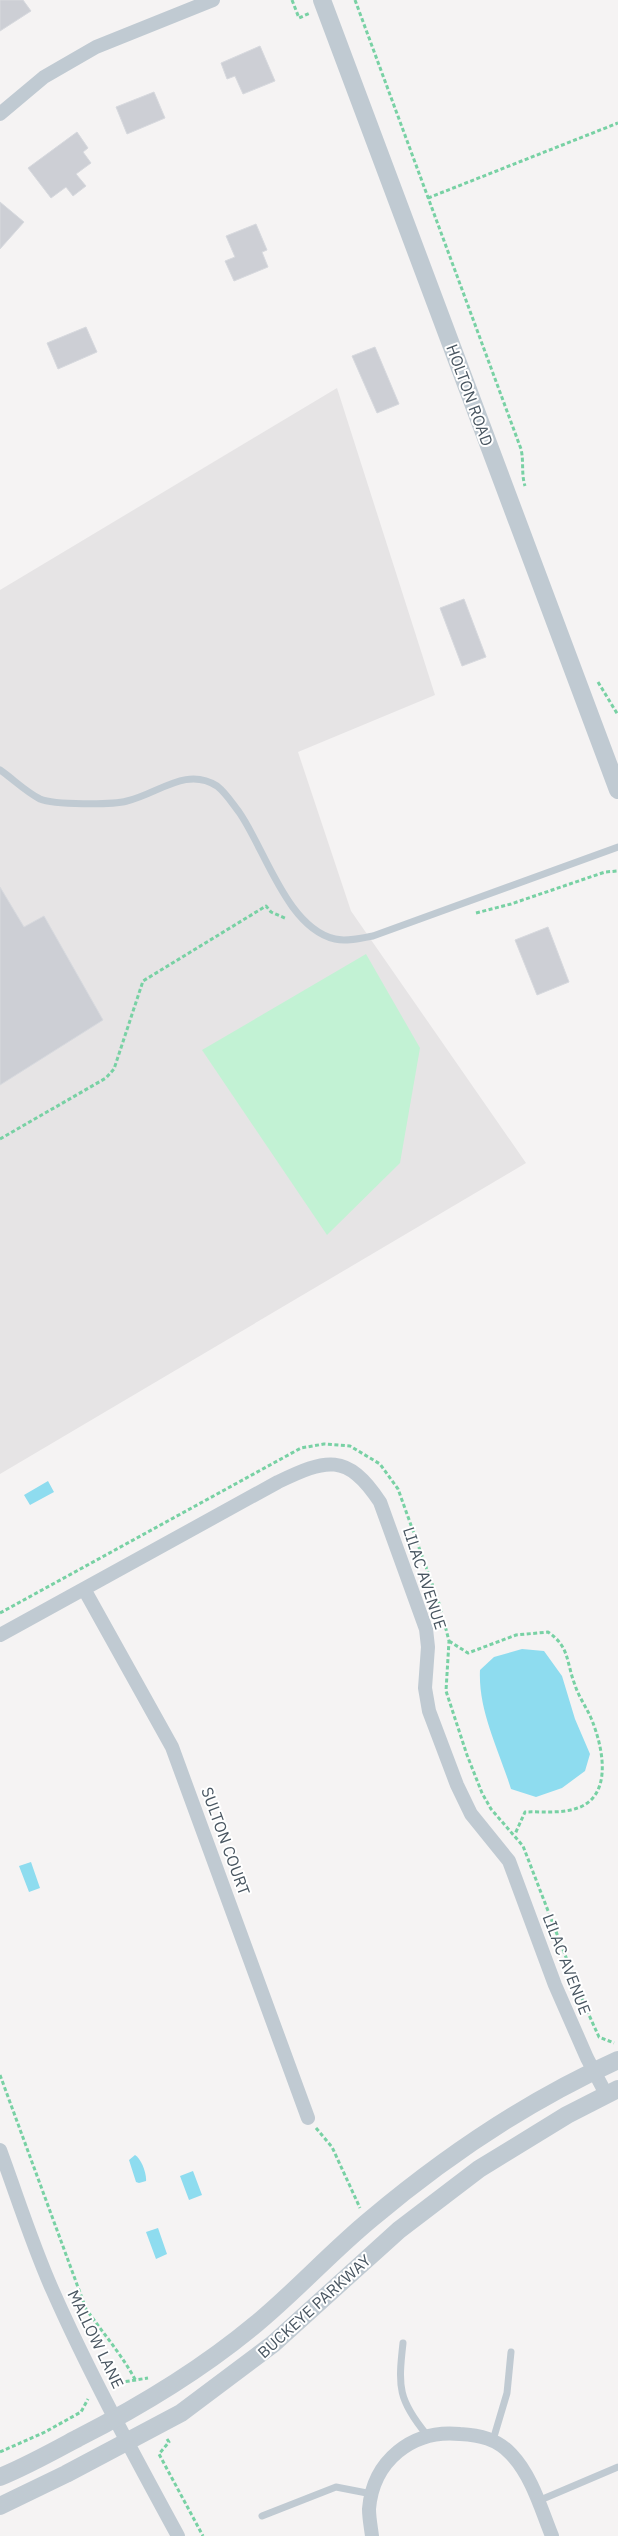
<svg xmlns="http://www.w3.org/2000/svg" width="618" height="2536" viewBox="0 0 618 2536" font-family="'IBM Plex Sans',sans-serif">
<rect width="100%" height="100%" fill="#f5f3f3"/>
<path fill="#e6e4e5" d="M 337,388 L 435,695 L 298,752 L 351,911 L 526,1163 L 0,1474 L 0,590 Z"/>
<path fill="#c2f2d4" d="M 366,954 L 420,1048 L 400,1163 L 327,1235 L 202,1050 Z"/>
<path fill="#8edcef" d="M 48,1481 L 54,1492 L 30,1505 L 24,1495 Z
M 522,1649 L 544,1651 L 562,1676 L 575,1719 L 590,1754 L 585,1771 L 562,1788 L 536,1797 L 511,1789 C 499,1750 478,1711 480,1670 L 494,1657 Z
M 31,1862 L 40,1888 L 29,1892 L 19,1866 Z
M 135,2155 C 141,2158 147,2174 146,2181 L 139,2183 L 136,2182 L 129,2160 Z
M 193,2171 L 202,2195 L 189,2200 L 180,2176 Z
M 158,2228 L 167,2254 L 156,2259 L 146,2232 Z"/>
<path fill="#cdcfd5" stroke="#d7d9de" d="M 0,0 L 23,0 L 31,11 L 0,31 Z
M 260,46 L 275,81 L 243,94 L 235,76 L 227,79 L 221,63 Z
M 154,92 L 165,118 L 127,134 L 116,107 Z
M 77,132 L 88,148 L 83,152 L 91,163 L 76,174 L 86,186 L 73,196 L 66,187 L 51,198 L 28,168 Z
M 0,202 L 24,222 L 0,249 Z
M 256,224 L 267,250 L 262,252 L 268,267 L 234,281 L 225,261 L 235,257 L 226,236 Z
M 86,327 L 97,352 L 58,369 L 47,343 Z
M 375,347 L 399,404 L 377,413 L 352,356 Z
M 464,599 L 486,657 L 462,666 L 440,608 Z
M 0,887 L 24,927 L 44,916 L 103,1020 L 0,1085 Z
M 548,927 L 569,982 L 537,995 L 515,940 Z"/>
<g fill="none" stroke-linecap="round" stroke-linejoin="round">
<path stroke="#78d1a4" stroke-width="3" stroke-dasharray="4 2.5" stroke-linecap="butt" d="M 292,0 L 299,18 L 310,13
M 355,0 L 521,449 C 524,462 521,473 525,486
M 428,198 L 618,123
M 598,682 L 618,715
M 476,913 L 511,904 L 605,872 L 618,871
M 0,1139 L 106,1078 L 114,1069 L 143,981 L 266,906 L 271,912 L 287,919
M 0,1613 L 301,1448 L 324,1444 L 350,1446 L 380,1464 L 398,1489 L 440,1606 L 449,1641 L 446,1691 L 467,1755 L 482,1793 L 491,1809 L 523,1846 L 584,2004 L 599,2037 L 614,2043
M 449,1641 L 468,1653 L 516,1635 L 548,1632 C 570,1647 566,1662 575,1685 C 579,1698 588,1709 593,1723 C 601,1744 610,1781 591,1800 C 574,1816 545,1811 525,1812 L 515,1834
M 0,2075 L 86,2309 C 103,2333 122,2355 136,2381
M 316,2128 L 332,2147 L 360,2208
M 114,2387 L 123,2382 L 148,2378
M 167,2439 L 169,2442 L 159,2454 L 203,2536
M 0,2452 L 45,2432 L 81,2412 L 88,2399"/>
<path stroke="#c0cad2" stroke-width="7" d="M 0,770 C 13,779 26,792 40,799 C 54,805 112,805 127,801 C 158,794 186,766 217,786 C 226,793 232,803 239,812 C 265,849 287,928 335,939 C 347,942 361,938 373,936 L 618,847
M 403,2343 C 398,2387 398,2400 427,2435
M 493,2440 L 507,2393 L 511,2352
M 538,2501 L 618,2467
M 262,2516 L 336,2487 L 372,2494"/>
<path stroke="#c0cad2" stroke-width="14" d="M 0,114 L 44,77 L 96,47 L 213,0
M 84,1589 L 172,1747 L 308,2118
M 0,1635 L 278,1482 C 326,1459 347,1452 380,1502 L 426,1629 L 428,1647 L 425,1688 L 429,1711 L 457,1785 L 471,1814 L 509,1861 L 555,1985 L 587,2058 L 606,2094
M 0,2150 C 17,2196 32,2244 52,2289 C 89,2373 134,2455 178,2536
M 372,2536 C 371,2528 369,2518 369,2509 C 373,2461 412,2429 460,2434 C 480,2435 497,2439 511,2454 C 532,2476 541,2509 552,2536"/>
<path stroke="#c0cad2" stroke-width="18" d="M 322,0 L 618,790
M 0,2477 C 27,2466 52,2452 78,2438 C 141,2406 202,2369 256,2324 C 296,2291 331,2252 371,2219 C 446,2156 529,2100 618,2060
M 0,2506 L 66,2474 L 181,2413 L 273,2344 L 399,2230 L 479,2169 L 567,2115 L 618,2089"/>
</g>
<g text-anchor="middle" stroke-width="4" stroke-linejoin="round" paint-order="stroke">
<g font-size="16" fill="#495661" stroke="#fff">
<text transform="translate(470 395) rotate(70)" y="6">HOLTON ROAD</text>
<text transform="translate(425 1578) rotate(72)" y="6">LILAC AVENUE</text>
<text transform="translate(226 1841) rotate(70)" y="6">SULTON COURT</text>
<text transform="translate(567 1964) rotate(69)" y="6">LILAC AVENUE</text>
<text transform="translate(314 2306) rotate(-42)" y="6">BUCKEYE PARKWAY</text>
<text transform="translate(96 2339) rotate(64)" y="6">MALLOW LANE</text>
</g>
</g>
</svg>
